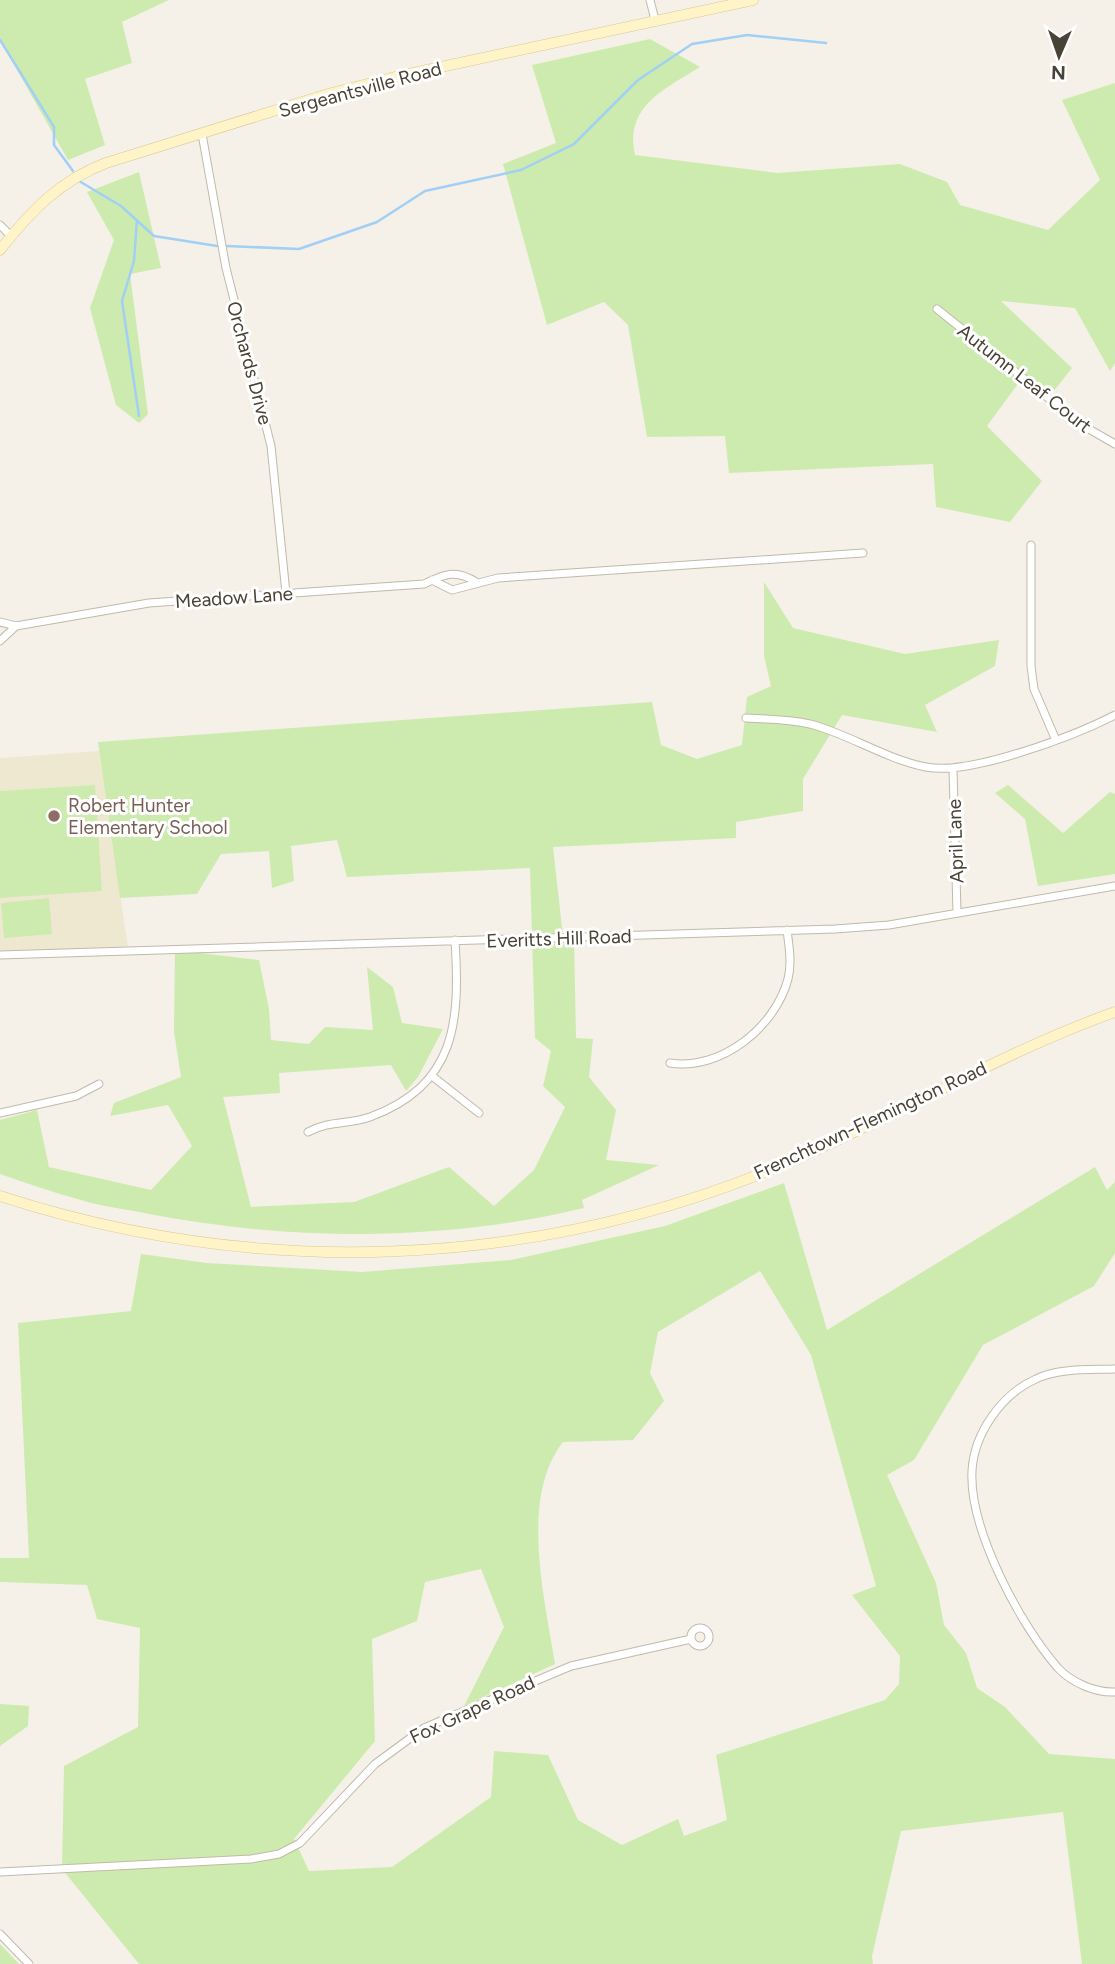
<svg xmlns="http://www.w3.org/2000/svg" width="1115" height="1964" viewBox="0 0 1115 1964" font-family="Figtree,sans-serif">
<rect width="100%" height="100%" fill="#f5f1e8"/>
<path fill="#efe8d1" d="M 99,751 L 128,948 L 0,952 L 0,758 Z"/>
<path fill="#cdebae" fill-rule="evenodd" d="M 0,0 L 169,0 L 122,22 L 132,63 L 85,79 L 105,145 L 68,160 L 0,40 Z
M 650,39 L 700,67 C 665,89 624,106 635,155 L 777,173 L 900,164 L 947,182 L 960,205 L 1048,230 L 1100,180 L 1062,100 L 1115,83 L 1115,363 L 1110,371 L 1075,308 L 1001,301 L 1072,368 L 1049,397 L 1023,377 L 987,426 L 1042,481 L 1010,522 L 936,507 L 933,464 L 729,473 L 725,436 L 647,437 L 628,325 L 604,302 L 547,325 L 503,164 L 556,143 L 532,65 Z
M 139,172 L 161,268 L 130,274 L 148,414 L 139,423 L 116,405 L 90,308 L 114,240 L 87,192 Z
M 764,582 L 793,628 L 905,654 L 999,640 L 995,666 L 925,705 L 937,732 L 842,715 L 803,779 L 803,811 L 736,822 L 736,838 L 553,847 L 563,936 L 574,936 L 576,1038 L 593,1039 L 589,1077 L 616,1110 L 606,1160 L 659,1165 L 582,1200 L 584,1208 C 443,1242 291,1241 149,1214 C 127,1209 103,1207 81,1200 C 54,1193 27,1183 0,1174 L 0,1120 L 37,1110 L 49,1167 L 151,1190 L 192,1146 L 168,1105 L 110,1116 L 114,1103 L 181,1077 L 174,1032 L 175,950 L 259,960 L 269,1009 L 271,1040 L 309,1044 L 325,1027 L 373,1030 L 367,967 L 393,987 L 402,1023 L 443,1029 L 418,1077 L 406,1091 L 391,1065 L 279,1073 L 280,1093 L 223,1097 L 251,1207 L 354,1202 L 449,1167 L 494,1206 L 534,1170 L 565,1107 L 543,1086 L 551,1051 L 535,1038 L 530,868 L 347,877 L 337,840 L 291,846 L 294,881 L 272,888 L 269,851 L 221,854 L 197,894 L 120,898 L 98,742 L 652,702 L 661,745 L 697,759 L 742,745 L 747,697 L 771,686 L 764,656 Z
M 95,785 L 102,891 L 0,898 L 0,791 Z
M 1008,785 L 1063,833 L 1110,792 L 1115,794 L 1115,874 L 1038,886 L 1025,819 L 995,793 Z
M 49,898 L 52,934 L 4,938 L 1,903 Z
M 1095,1167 L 1107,1190 L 1115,1182 L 1115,1253 L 1094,1286 L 983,1345 L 914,1460 L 887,1475 L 936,1583 L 944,1625 L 966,1653 L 977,1688 L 1005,1707 L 1049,1754 L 1115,1759 L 1115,1964 L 1082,1964 L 1063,1812 L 901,1831 L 872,1956 L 873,1964 L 139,1964 L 62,1869 L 64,1766 L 138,1727 L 140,1628 L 97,1619 L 87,1585 L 0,1582 L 0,1558 L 29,1558 L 18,1323 L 131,1311 L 141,1254 L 207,1263 L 362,1272 L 511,1260 L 665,1226 L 784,1183 L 827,1330 ZM 760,1271 L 811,1355 L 876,1586 L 852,1595 L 900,1656 L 899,1684 L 885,1700 L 716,1755 L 727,1820 L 684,1836 L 678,1819 L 622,1845 L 578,1820 L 548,1755 L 494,1751 L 491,1797 L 392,1867 L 309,1871 L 294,1839 L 375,1741 L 372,1639 L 417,1621 L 425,1582 L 481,1569 L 504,1627 L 464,1706 L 555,1664 C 545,1599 519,1498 563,1442 L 633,1440 L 664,1401 L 650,1373 L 658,1332 Z
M 0,1704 L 29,1706 L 28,1726 L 0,1746 Z
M 0,1944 L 19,1964 L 0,1964 Z"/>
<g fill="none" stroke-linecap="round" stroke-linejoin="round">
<path stroke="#a1cff5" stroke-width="2.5" d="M 0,40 L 54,127 L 54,145 L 73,171
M 79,181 L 121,206 L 154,236 L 217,246
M 137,220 L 134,261 L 122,301 L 139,416
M 227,246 L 299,249 L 377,222 L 425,191 L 521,170 L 574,144 L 638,80 L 692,44 L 747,35 L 826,43"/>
<defs>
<path id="minor" d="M 650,0 L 655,20
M 202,134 L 226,268 L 271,446 L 286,593
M 0,225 L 11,236
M 937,309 L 1082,425 L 1115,444
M 1031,545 L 1031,666 L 1034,689 L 1055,738
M 432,580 L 452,590 L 498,578 L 863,553
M 0,622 L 16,626 L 149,603 L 424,584 C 444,574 456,569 476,582
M 0,641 L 16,626
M 746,718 C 768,719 788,719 810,724 C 849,734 885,759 926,767 C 969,776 1074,736 1115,715
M 953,770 L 957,912
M 0,955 L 835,929 L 889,925 L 1115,886
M 670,1063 C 720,1071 775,1028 788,979 C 792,963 789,946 787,930
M 432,1076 L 479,1113
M 0,1113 L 76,1096 L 99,1084
M 308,1132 C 331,1120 347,1125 370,1117 C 457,1085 460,1021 455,940
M 1115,1369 C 1091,1370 1057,1368 1036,1379 C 1002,1394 974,1433 972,1471 C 969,1529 1020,1625 1058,1668 C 1072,1683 1096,1693 1115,1692
M691 1637a9 9 0 1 1 18 0a9 9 0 1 1-18 0Z
M 0,1872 L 251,1859 L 279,1854 L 300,1843 L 375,1764 L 424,1728 L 571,1666 L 691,1639
M 0,1934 L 29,1964"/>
<path id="secondary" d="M 0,250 C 31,211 59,181 106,163 L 328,94 L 399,76 L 753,0
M 0,1196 C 259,1280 533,1270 785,1164 C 897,1116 1000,1053 1115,1012"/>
</defs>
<use href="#minor" stroke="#c1baaa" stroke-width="9"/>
<use href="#secondary" stroke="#d8c895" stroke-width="11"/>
<use href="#minor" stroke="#fff" stroke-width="7"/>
<use href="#secondary" stroke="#fff4c8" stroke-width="10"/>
</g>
<circle fill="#8d6e63" stroke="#fff" stroke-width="2.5" cx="54" cy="816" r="7"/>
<g text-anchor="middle" stroke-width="6" stroke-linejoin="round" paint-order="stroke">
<g font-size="19" fill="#494236" stroke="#fff">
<text transform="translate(360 89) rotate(-15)" y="7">Sergeantsville Road</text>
<text transform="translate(250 363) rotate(75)" y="7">Orchards Drive</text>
<text transform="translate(1025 378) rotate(38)" y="7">Autumn Leaf Court</text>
<text transform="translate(234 597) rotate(-4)" y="7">Meadow Lane</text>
<text transform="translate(955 841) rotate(-92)" y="7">April Lane</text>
<text transform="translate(559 938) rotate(-2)" y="7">Everitts Hill Road</text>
<text transform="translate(870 1120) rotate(-25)" y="7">Frenchtown-Flemington Road</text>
<text transform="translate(472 1709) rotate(-25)" y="7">Fox Grape Road</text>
</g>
<g font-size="19" fill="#785e54" stroke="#fff" text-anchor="start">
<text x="68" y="812">Robert Hunter<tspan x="68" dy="22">Elementary School</tspan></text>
</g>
</g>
<g transform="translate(1059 56) rotate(182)" stroke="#ffffff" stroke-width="5" paint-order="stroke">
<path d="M0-5L12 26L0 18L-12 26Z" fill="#494236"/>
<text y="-10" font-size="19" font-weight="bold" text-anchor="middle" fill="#494236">N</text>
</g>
</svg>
